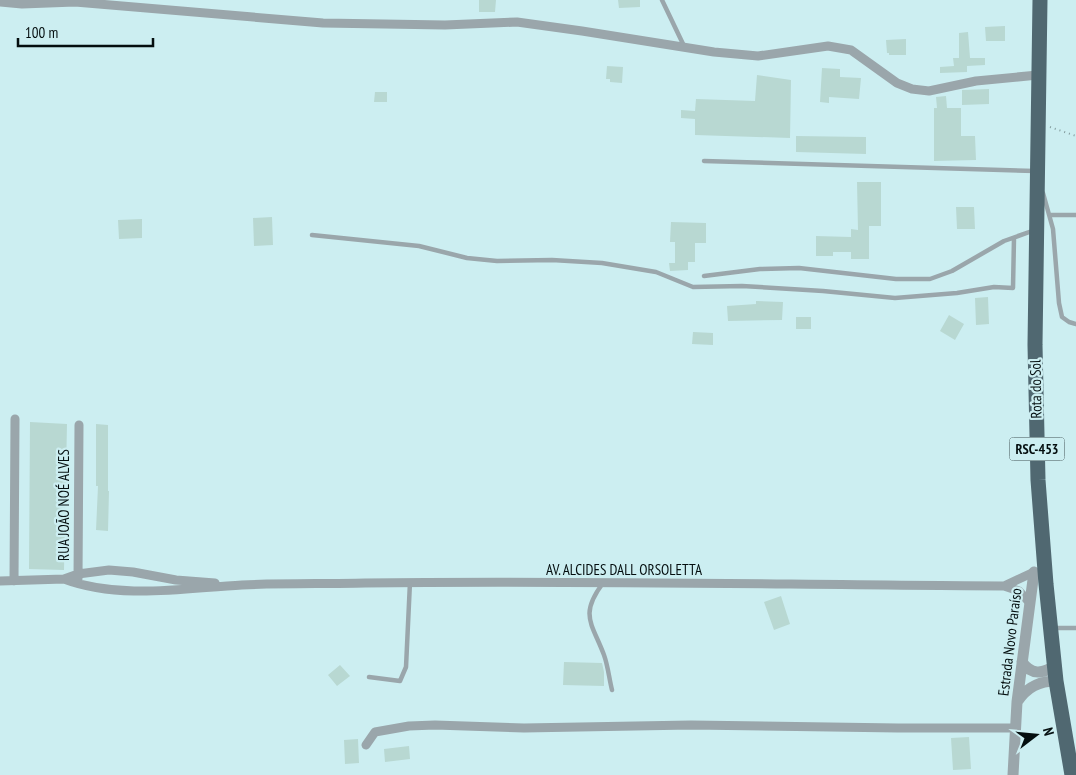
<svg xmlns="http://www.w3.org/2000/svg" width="1076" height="775" viewBox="0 0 1076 775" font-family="'PT Sans Narrow',sans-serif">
<rect width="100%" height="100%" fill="#cceef1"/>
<path fill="#b8d8d2" d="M 479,0 L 496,0 L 495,12 L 479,12 Z
M 618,0 L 640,0 L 640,7 L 619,8 Z
M 1005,26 L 1005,41 L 986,41 L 985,27 Z
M 968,32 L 970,58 L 985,58 L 985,65 L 967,66 L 967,72 L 940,73 L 940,67 L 954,66 L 953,58 L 959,58 L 959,33 Z
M 906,39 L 906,55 L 889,55 L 889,53 L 887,53 L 886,40 Z
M 607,66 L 623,67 L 622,83 L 610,82 L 610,79 L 606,79 Z
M 822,68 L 840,69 L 840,77 L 861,78 L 859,99 L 829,97 L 829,103 L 820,102 Z
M 757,75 L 791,80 L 790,138 L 695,135 L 695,119 L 681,118 L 681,110 L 695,111 L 696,99 L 755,101 Z
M 989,89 L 989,104 L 962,105 L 962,90 Z
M 375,92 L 387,92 L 387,102 L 374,102 Z
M 946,96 L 947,108 L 961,108 L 961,136 L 975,136 L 976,160 L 934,161 L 934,108 L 937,108 L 936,97 Z
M 796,136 L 866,137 L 866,154 L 796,152 Z
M 857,182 L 881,182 L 881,226 L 869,226 L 869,259 L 851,259 L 851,252 L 833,252 L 833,256 L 816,256 L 816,236 L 851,237 L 851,229 L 858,230 Z
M 956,207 L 974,207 L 975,229 L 957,229 Z
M 272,217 L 273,245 L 254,246 L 253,218 Z
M 142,219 L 142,238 L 119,239 L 118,220 Z
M 671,222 L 706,223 L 706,243 L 695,243 L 695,262 L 688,262 L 688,270 L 670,271 L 669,263 L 675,263 L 675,242 L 670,242 Z
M 988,297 L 989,324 L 976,325 L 975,298 Z
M 756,301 L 783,302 L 782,320 L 728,321 L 727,306 L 756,304 Z
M 949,315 L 964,324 L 955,340 L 940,331 Z
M 796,317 L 811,317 L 811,329 L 796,329 Z
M 693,332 L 713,333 L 713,345 L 692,344 Z
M 30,422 L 67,424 L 64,570 L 29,569 Z
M 96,424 L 108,425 L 108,491 L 109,491 L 108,531 L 96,530 L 98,486 L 96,486 Z
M 781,596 L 790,624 L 774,630 L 764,602 Z
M 564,662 L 602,663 L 604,672 L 604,686 L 563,685 Z
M 340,665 L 350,676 L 337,686 L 328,675 Z
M 969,737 L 971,769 L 953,770 L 951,738 Z
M 358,739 L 359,763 L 345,764 L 344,740 Z
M 409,746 L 410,759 L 385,762 L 384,749 Z"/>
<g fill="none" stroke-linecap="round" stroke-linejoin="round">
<path stroke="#849d9f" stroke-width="2" stroke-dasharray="1 4" stroke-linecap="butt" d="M 1050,127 L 1076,136"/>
<path stroke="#9aa6ab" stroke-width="4.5" d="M 662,0 L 684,46
M 704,161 L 1035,171
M 1043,193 L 1053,229 L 1059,303 L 1062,317 L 1069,322 L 1076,324
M 1050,215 L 1076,215
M 312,235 L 419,246 L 467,258 L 497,261 L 552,260 L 602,263 L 656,272 L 693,287 L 742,286 L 823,291 L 895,298 L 957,293 L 994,287 L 1013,288 L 1014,238
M 704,276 L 760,269 L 799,268 L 896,279 L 930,279 L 952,271 L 1004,241 L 1035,230
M 603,583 C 579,615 592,623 604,655 C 608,666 609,678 612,690
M 1052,628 L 1076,628
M 369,677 L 400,681 L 406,667 L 410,582"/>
<path stroke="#9aa6ab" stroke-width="9" d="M 0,2 L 22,4 L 75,2 L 323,23 L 445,25 L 517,22 L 582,31 L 714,52 L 758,56 L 828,46 L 851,50 L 897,83 L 912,89 L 929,91 L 976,81 L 1038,75
M 64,579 C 120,600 185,588 242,585 C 283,583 324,584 365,583 C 578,580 791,585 1004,586 L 1019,591 L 1030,603
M 78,579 L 79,425
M 0,581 L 64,579 L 78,574 L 109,570 L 133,572 L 176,580 L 215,583
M 14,581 L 15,419
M 1004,586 L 1034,572
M 366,745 L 375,732 L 409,726 L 435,725 L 524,728 L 691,725 L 898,728 L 1015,728"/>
<path stroke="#9aa6ab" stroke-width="11" d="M 1022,662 C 1031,675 1042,674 1055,666
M 1017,702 C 1027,687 1039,681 1056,681
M 1013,775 L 1017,702 L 1034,572"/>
<path stroke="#506871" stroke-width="15" d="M 1040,0 L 1035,345 L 1038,480 L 1046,584 L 1056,681 L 1072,775"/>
</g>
<g text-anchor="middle" stroke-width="4.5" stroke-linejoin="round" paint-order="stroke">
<rect fill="#cceef1" stroke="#405153" stroke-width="1" x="1009.5" y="437.5" width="55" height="23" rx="4"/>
<g font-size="14" font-weight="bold" fill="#040e0f">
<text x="1037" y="454">RSC-453</text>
</g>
<g font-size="15" fill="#040e0f" stroke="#cceef1">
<text transform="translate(1036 389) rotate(-91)" y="5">Rota do Sol</text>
<text transform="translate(64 505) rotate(-90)" y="5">RUA JOÃO NOÉ ALVES</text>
<text x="624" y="575">AV. ALCIDES DALL ORSOLETTA</text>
<text transform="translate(1010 642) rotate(-83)" y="5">Estrada Novo Paraíso</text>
</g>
</g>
<g transform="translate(1036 735) rotate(74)" stroke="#cceef1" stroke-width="4" paint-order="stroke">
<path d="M0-4L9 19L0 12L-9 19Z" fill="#040e0f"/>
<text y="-8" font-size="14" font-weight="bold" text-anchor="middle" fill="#040e0f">N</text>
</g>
<path d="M18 38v8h135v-8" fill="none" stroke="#040e0f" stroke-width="2.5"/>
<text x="25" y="38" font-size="15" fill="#040e0f" stroke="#cceef1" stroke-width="4" paint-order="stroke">100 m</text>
</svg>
